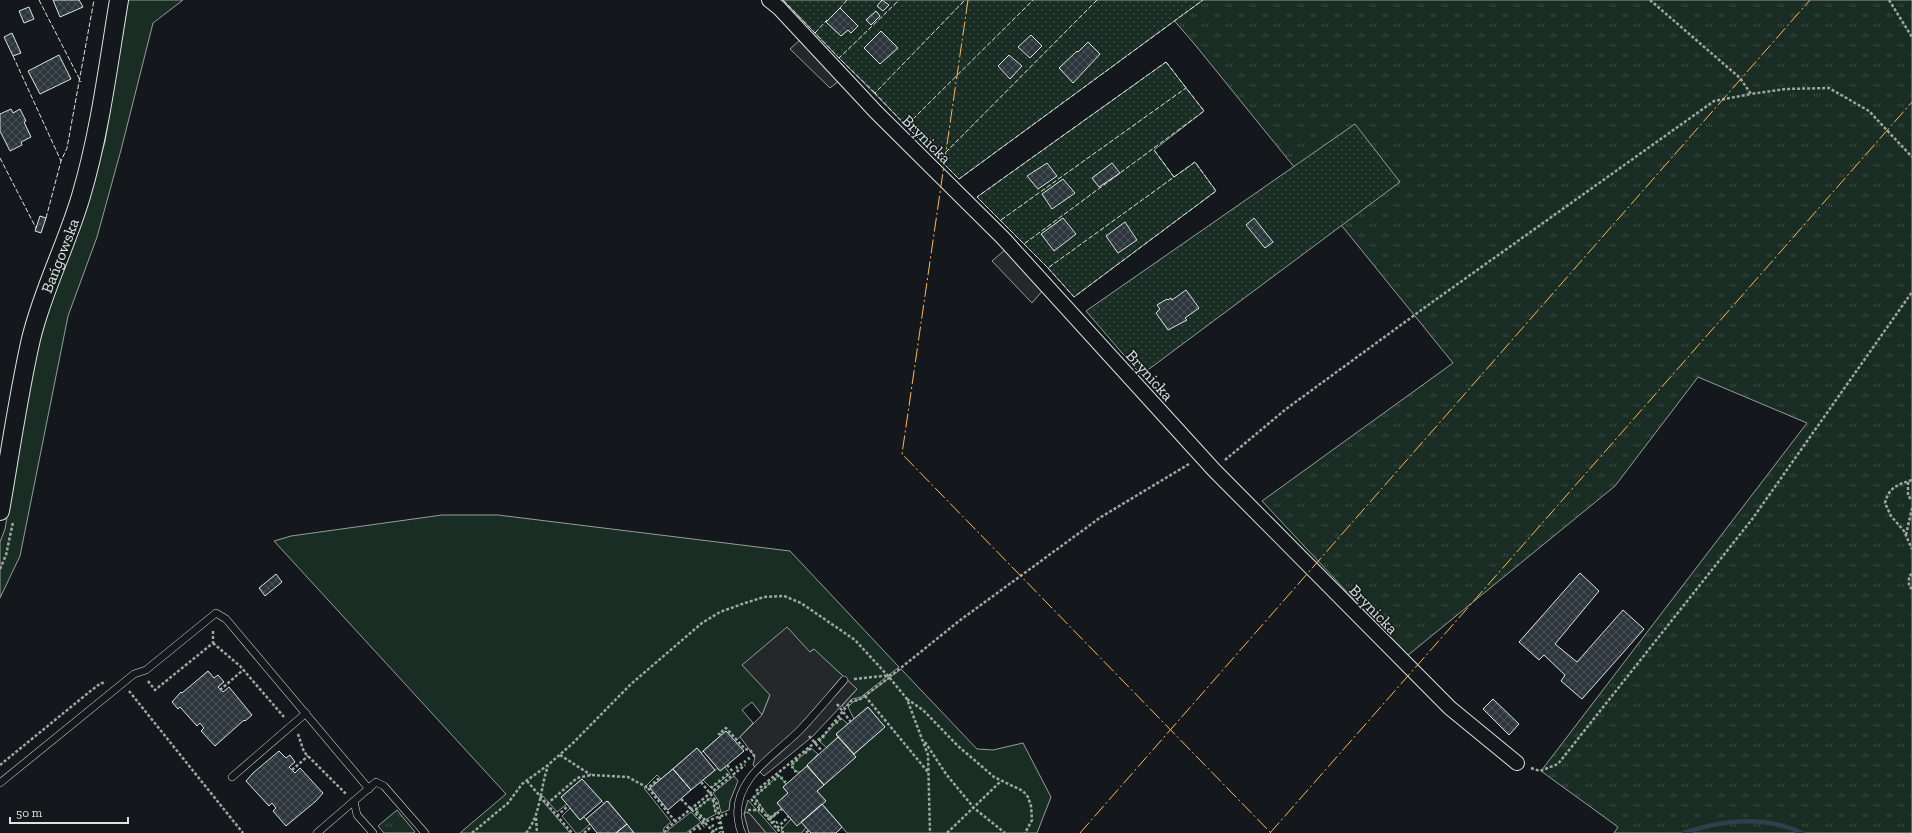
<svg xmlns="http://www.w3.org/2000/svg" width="1912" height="833" viewBox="0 0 1912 833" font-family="'Zilla Slab',serif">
<defs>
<pattern id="park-tufts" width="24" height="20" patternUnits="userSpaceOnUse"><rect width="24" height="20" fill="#1a2d24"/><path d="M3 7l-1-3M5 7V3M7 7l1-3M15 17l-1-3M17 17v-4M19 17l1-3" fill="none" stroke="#3b4b43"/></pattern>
<pattern id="garden-dots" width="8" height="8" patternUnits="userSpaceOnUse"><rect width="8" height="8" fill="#1a2d24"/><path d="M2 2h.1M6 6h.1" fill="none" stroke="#3b4b43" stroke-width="1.8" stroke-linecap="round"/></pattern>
<pattern id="building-cross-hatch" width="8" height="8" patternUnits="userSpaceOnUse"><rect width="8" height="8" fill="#2c363c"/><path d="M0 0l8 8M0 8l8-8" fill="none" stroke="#4a5358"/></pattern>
</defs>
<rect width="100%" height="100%" fill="#14181c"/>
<path fill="#1a2d24" stroke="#939e99" d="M 128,0 L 183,0 L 153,23 L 121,150 L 97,237 L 68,316 L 20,556 L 0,598 L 0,542 L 5,529 L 26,405 L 39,344 L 53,296 L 81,220 L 105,142 Z
M 442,515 L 498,515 L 790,551 L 899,667 L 861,697 L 852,699 L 844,708 L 842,706 L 857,689 L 813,649 L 770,695 L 762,715 L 752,702 L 742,710 L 753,723 L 735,742 L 726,731 L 701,753 L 697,748 L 661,779 L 657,775 L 644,788 L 671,822 L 664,828 L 663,833 L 634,833 L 608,801 L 604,804 L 582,779 L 561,797 L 567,804 L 557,812 L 543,796 L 540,798 L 570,833 L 460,833 L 506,794 L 274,541 L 291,536 Z
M 901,669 L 977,749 L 993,750 L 1023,743 L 1051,797 L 1037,833 L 847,833 L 822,804 L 817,791 L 855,757 L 854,754 L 885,727 L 868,707 L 854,719 L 848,707 L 853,702 L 864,697 Z
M 841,718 L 848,724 L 836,735 L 838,737 L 827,748 L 819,741 Z
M 811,748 L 818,754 L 801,772 L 796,772 L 791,765 Z
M 725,767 L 730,774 L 711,788 L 703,780 L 718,768 L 720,771 Z
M 779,775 L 786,784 L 783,787 L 788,793 L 777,803 L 782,808 L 770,818 L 754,797 Z
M 734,776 L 738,781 L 730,801 L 729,810 L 721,813 L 718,800 L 713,793 Z
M 710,798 L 713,800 L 716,814 L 705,820 L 695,810 Z
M 748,800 L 777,833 L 766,833 L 750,814 L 747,812 L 744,814 Z
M 570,808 L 580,820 L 584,817 L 590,824 L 580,833 L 576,833 L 562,816 Z
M 691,812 L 701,822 L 686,833 L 668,833 L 668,830 Z
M 791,819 L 801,822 L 806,827 L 802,833 L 783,833 L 781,830 Z"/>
<path fill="url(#park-tufts)" stroke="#939e99" d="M 1156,0 L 1912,0 L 1912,833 L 1614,833 L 1618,827 L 1541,771 L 1807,423 L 1698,377 L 1615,486 L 1407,656 L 1262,501 L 1453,363 L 1192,41 Z
M 397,810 L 415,832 L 413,833 L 384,833 L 378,826 Z"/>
<path fill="url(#garden-dots)" stroke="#939e99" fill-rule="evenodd" d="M 783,0 L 1203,0 L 959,179 L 839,58 ZM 840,8 L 857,26 L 851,33 L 848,30 L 841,36 L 826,22 Z
M 1166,62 L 1204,111 L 1154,150 L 1174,177 L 1195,162 L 1216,191 L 1074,297 L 1048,268 L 977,197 Z
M 1355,124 L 1400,182 L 1141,375 L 1086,311 Z"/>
<path fill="#24282b" stroke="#939e99" d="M 801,39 L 840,80 L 830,88 L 790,49 Z
M 1007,248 L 1044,289 L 1032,303 L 992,261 Z
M 787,627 L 810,652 L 814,649 L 857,689 L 813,736 L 764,776 L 753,765 L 755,757 L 740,737 L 762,715 L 770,695 L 742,665 Z
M 747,812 L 750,814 L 766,833 L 749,833 L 744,814 Z"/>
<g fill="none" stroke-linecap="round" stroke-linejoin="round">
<path stroke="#2f3f4d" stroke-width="4.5" d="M 1684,833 C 1722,820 1764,815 1802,833"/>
</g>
<path fill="url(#building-cross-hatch)" stroke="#d8e6dc" d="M 53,0 L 79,0 L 83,7 L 60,17 Z
M 882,0 L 889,5 L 883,11 L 877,6 Z
M 29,7 L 34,19 L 24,23 L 19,11 Z
M 840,8 L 858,26 L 851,33 L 848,30 L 841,36 L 826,22 Z
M 876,11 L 880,16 L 871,25 L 866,20 Z
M 881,31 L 898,48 L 880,64 L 864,48 Z
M 12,33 L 21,53 L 13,56 L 4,37 Z
M 1031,35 L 1042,46 L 1030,58 L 1018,47 Z
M 1088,42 L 1100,54 L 1073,83 L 1059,68 L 1077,51 L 1078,52 Z
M 59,55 L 71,79 L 40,94 L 28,71 Z
M 1009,55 L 1022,66 L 1010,79 L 998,66 Z
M 11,109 L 13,113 L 20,109 L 26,121 L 24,122 L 31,137 L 21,142 L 22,145 L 10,151 L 0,131 L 0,114 Z
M 1047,163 L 1057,176 L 1038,189 L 1027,176 Z
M 1112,163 L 1120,173 L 1099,187 L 1092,178 Z
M 1063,179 L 1075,193 L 1052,209 L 1042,194 Z
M 40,216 L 46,218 L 41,233 L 35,231 Z
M 1063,218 L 1076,234 L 1054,251 L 1041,234 Z
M 1254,218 L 1273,242 L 1265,248 L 1246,225 Z
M 1125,222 L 1137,240 L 1118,253 L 1106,236 Z
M 1186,290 L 1199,308 L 1185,318 L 1187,320 L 1168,330 L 1156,313 L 1160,309 L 1157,305 L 1167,299 L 1168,300 L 1171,298 L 1172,300 Z
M 1580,573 L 1599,591 L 1555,644 L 1577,662 L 1623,610 L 1644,629 L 1582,699 L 1561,681 L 1565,675 L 1544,655 L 1539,660 L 1519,642 Z
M 276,574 L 282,582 L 265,596 L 259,588 Z
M 208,671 L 214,678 L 218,675 L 224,682 L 218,687 L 223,692 L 229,687 L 252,715 L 245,721 L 244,720 L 215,746 L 201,731 L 204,728 L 200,723 L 197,726 L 180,707 L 178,709 L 172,702 L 181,692 L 182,693 Z
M 1493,699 L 1519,724 L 1509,735 L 1483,709 Z
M 868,707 L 885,727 L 854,754 L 836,734 Z
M 726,731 L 744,751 L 720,771 L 703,751 Z
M 838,737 L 856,757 L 824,785 L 807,765 Z
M 697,748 L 715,770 L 691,790 L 673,769 Z
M 279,751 L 286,758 L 290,755 L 295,762 L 289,767 L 295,773 L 300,768 L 323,793 L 316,801 L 286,826 L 273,811 L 276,808 L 272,803 L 269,806 L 246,781 L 253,773 Z
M 807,766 L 824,785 L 817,791 L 826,801 L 797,826 L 777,803 L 788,793 L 783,787 Z
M 673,769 L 691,790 L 668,810 L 650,788 Z
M 582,779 L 602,801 L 580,820 L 561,797 Z
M 607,801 L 627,824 L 616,833 L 597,833 L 586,819 Z
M 822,804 L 842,827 L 836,833 L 811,833 L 801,822 Z
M 627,824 L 634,833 L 616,833 Z"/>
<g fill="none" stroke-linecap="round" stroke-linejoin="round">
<defs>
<path id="service" d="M 232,777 L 306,713
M 0,783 L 134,674 L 146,670 L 216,613 L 226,619 L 369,789
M 354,801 L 357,815 L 373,833
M 317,833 L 376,782 L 384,786 L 425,833
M 742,833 C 739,828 739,824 738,818 C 733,778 777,754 801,729 C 816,713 830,696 844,680"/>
<path id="minor" d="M 769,0 L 779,8 L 876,112 L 1003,238 L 1214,470 L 1450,708 L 1517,763"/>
<g id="tertiary">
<path id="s1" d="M 0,511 C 10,454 18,396 31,339 C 43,289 67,244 81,196 C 100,132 108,66 119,0"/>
</g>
</defs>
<use href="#service" stroke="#d8e6dc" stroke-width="8"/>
<use href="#minor" stroke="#d8e6dc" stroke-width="16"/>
<use href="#tertiary" stroke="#d8e6dc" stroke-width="20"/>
<path stroke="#9da8a2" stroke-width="2.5" stroke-dasharray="3 2" stroke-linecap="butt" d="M 1650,0 L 1740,78 L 1751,94 L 1785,89 L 1829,88 L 1869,111 L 1912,157
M 1889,0 L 1912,37
M 1225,460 L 1286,409 L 1431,303 L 1714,101 L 1751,94
M 1912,480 C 1897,485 1889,487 1885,503 L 1891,516 L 1904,531 L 1912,549
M 1908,482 L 1908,496 L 1912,500
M 1906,535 L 1912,508
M 0,569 L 6,555 L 13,522
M 1912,574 L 1909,576 L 1909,586 L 1912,589
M 213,643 L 240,666 L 284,717
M 854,679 L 892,675 L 959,621 L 1101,517 L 1189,464
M 148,681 L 155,690 L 213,643 L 213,630
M 220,690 L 243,670
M 129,691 L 243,833
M 865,696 L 928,772
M 907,699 L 923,710 L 958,746 L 994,777 L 1023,791 L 1028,797 L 1031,806 L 1032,820 L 1025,833
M 837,704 L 851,722
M 298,734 L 304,752 L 346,794
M 721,735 L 719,734 L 726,728 L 745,749 L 750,750 L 755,757
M 809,736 L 822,751
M 925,742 L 946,774 L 974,808 L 1005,833
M 560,755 L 591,775
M 0,765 L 88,693 L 101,683 L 106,683
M 727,765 L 735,774
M 1531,768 L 1540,771 L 1558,764 L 1753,518 L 1912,292
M 292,770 L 308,756
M 659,780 L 658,779 L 648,788 L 675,821
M 527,781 L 572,833
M 701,782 L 716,801 L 723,833
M 756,791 L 824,735 L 851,701 L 859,700 L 890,677
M 681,799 L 704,822 L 727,814
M 751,799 L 781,833
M 547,804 L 577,778 L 591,775 L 628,777 L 648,788
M 748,810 L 760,810
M 557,816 L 568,806
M 536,818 L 537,833
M 769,820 L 782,809
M 777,828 L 789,816
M 472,833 L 508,803 L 522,784 L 548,765 L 573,743 L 631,684 L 702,623 L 720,612 L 745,603 L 764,597 L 784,596 L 801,603 L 855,640 L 889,677 L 907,699 L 928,755 L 930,833
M 526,833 C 541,815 540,788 548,766
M 584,833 L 592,826
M 665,833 L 666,829 L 745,765
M 689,833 L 704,822 L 715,833
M 806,833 L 809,830
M 947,833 L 1001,781"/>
<use href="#service" stroke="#14181c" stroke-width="7"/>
<use href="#minor" stroke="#14181c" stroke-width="14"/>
<use href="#tertiary" stroke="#14181c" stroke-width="18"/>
<path stroke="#8ac095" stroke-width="3" stroke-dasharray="2 3" stroke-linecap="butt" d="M 836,723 L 841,718
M 819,741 L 825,735
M 805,753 L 811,748
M 748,759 L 751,757
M 736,768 L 746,761
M 796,772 L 791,765 L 799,758
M 774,780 L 779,775 L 786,783
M 711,788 L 728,774
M 713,800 L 716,814
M 763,810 L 754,797 L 771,782
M 767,815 L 770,818 L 776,813
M 705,820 L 695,810 L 710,798
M 773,821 L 775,824 L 780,820
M 719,822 L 721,832
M 712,825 L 720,833
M 699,829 L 704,826
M 711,832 L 712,833
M 783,833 L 781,829 L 784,825"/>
<path stroke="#d8e6dc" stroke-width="1" stroke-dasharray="5 2" stroke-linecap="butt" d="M 39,0 L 81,82
M 783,0 L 839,58
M 1097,0 L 939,159 L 959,179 L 1203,0
M 839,9 L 847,0
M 815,33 L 827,20
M 13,56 L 61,161
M 1166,62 L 1204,111 L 1024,244 L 977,197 Z
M 875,93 L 839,58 L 899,0
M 906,126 L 875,93 L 965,0
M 0,158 L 36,228
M 939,159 L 906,126 L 1033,0
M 46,218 L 61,161 L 67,148 L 94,0
M 1001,220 L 1186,88
M 1024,244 L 1048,268 L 1174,177 L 1154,150
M 1048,268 L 1074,297 L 1216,191 L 1195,162 L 1174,177"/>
<path stroke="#ffb74d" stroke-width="1" stroke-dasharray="14 3 2 3" stroke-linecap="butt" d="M 968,0 L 902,454 L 1271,833
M 1080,833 L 1810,0
M 1270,833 L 1912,102"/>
</g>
<g text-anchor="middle" stroke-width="3" stroke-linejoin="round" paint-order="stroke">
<g font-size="16" fill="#d8e6dc" stroke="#14181c">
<text transform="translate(927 139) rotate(45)" y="6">Brynicka</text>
<text dy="6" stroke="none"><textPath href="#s1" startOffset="263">Bańgowska</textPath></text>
<text transform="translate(1150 375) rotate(48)" y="6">Brynicka</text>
<text transform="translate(1374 609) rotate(46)" y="6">Brynicka</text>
</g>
</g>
<path d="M10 817v6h118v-6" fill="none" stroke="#d8e6dc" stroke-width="2"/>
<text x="16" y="817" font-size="12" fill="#d8e6dc" stroke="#14181c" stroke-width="3" paint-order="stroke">50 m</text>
</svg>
